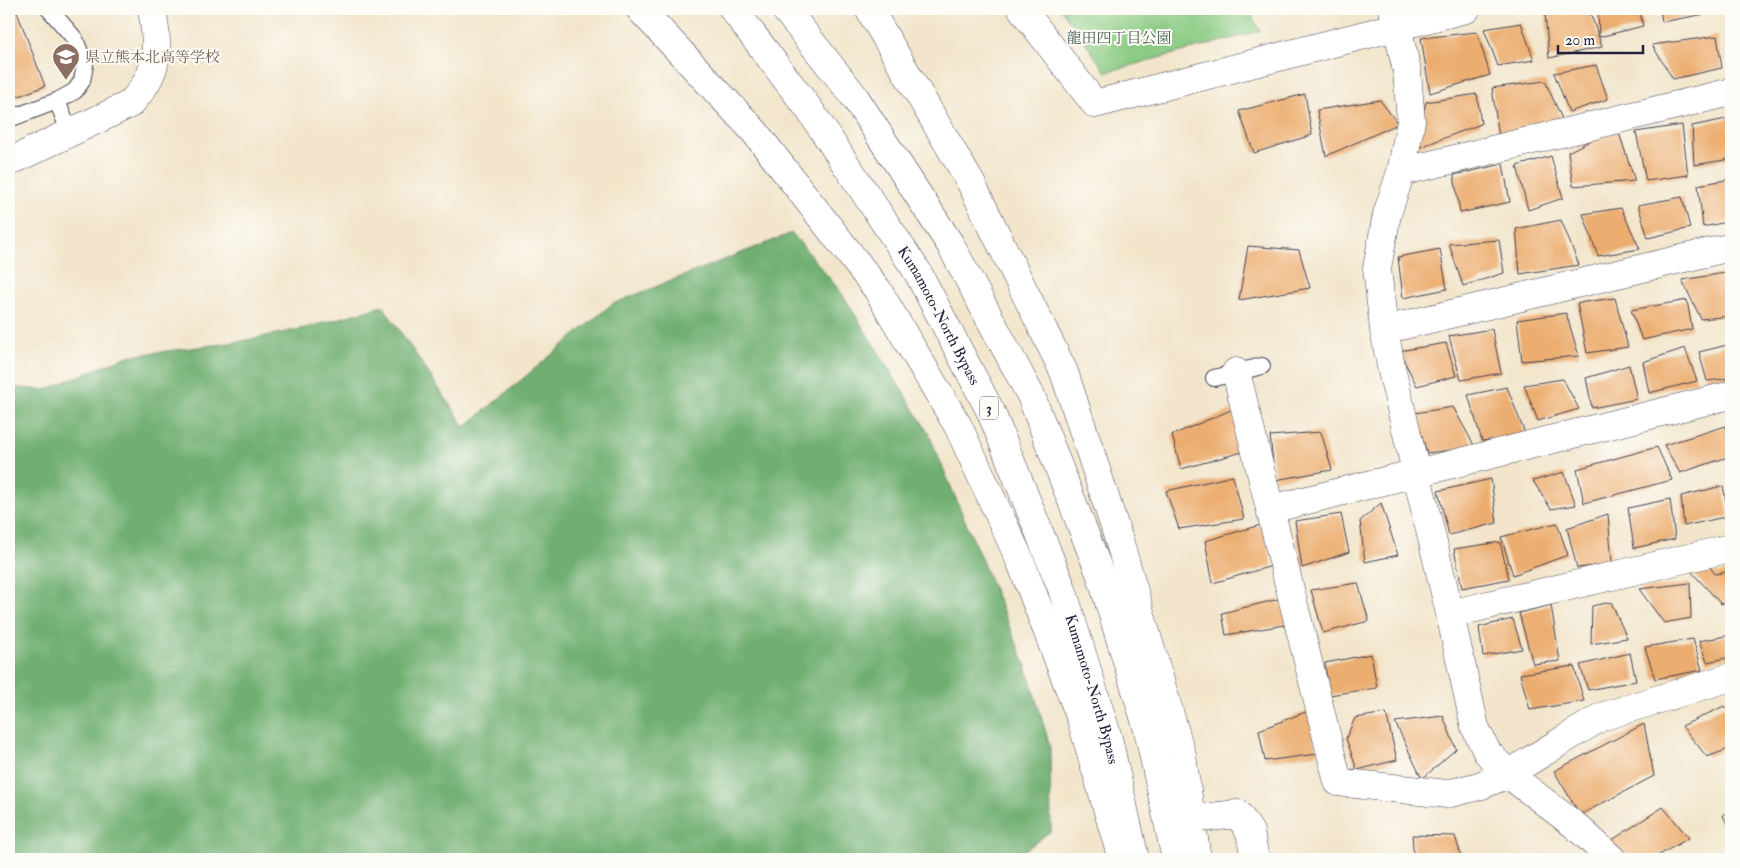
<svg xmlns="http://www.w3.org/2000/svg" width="1740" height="868" viewBox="0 0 1740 868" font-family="'IM FELL Double Pica','Noto Serif JP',serif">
<rect width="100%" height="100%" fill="#fdfcf7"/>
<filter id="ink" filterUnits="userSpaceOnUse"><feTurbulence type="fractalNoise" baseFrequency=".02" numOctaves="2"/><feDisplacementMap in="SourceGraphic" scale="10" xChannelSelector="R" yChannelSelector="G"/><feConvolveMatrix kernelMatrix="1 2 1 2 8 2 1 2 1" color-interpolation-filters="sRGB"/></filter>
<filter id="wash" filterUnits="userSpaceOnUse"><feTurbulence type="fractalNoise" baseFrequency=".0096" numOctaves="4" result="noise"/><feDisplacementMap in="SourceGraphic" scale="20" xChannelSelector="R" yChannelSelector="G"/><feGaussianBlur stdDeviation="1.12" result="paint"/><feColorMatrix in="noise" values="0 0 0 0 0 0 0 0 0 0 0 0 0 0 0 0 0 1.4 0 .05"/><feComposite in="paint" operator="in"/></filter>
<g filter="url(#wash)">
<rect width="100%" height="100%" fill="#f2e5cb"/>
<path fill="#8bcb83" stroke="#56765f" d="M 1061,9 L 1248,9 L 1260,31 L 1106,72 Z"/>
<path fill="#70af71" stroke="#496856" d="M 792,233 L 841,292 L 928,432 L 1026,666 L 1050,746 L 1051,831 L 1013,859 L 9,859 L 9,387 L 45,390 L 128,356 L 237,342 L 305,328 L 383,306 L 465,427 L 612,304 Z"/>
<g id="blocks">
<path fill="#ecad70" d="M 1564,9 L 1589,9 L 1602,47 L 1549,58 L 1545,13 Z
M 1598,9 L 1639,9 L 1643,26 L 1599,37 Z
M 1660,9 L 1715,9 L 1716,12 L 1662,22 Z
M 17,12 L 45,86 L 9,100 L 9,15 Z
M 1521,23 L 1534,60 L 1498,66 L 1484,29 Z
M 1477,32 L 1490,75 L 1430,93 L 1421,38 Z
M 1717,36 L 1722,68 L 1673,79 L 1652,45 Z
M 1596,65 L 1608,99 L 1569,112 L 1554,73 Z
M 1545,81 L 1563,121 L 1499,138 L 1492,88 Z
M 1305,94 L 1312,135 L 1254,153 L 1239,111 Z
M 1477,94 L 1481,124 L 1415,149 L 1426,102 Z
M 1380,100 L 1398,124 L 1326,156 L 1317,110 Z
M 1731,118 L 1731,159 L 1694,165 L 1692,126 Z
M 1682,125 L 1688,175 L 1646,181 L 1636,132 Z
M 1617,127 L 1635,181 L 1573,186 L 1568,152 Z
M 1551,156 L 1563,198 L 1528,210 L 1517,166 Z
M 1503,164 L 1510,202 L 1460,213 L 1454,175 Z
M 1731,179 L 1731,221 L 1703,227 L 1698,185 Z
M 1682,197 L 1690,228 L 1648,238 L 1638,205 Z
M 1621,208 L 1640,249 L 1598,256 L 1583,214 Z
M 1561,220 L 1579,265 L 1520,274 L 1516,229 Z
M 1499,240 L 1504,273 L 1463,286 L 1449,244 Z
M 1248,246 L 1299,250 L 1310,288 L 1239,300 Z
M 1440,249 L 1447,289 L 1403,298 L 1398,257 Z
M 1731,272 L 1731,316 L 1701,319 L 1682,280 Z
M 1615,298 L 1628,347 L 1587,353 L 1577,303 Z
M 1687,300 L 1692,329 L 1642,340 L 1631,310 Z
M 1566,313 L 1579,356 L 1522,361 L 1517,320 Z
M 1492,329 L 1501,373 L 1461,380 L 1449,336 Z
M 1446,343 L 1456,376 L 1417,386 L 1399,351 Z
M 1731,344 L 1731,378 L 1707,381 L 1699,352 Z
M 1685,348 L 1697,381 L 1649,393 L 1643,362 Z
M 1629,365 L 1637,399 L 1592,408 L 1586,378 Z
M 1563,379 L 1579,409 L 1538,421 L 1524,385 Z
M 1507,387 L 1526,436 L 1482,441 L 1468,395 Z
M 1453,407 L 1475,447 L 1427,453 L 1415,413 Z
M 1231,410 L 1246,451 L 1181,469 L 1172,435 Z
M 1726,426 L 1731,456 L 1680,473 L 1664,445 Z
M 1321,432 L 1332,470 L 1275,480 L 1270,436 Z
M 1657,447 L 1672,480 L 1584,503 L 1577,469 Z
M 1564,472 L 1576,505 L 1551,509 L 1533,481 Z
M 1233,476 L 1244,519 L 1179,529 L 1166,491 Z
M 1491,479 L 1497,523 L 1449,535 L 1438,491 Z
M 1723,486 L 1729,516 L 1684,526 L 1681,496 Z
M 1670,499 L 1675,539 L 1634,548 L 1628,508 Z
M 1381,503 L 1398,555 L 1365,562 L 1360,521 Z
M 1341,514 L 1349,552 L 1302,568 L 1295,521 Z
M 1608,514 L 1612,564 L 1577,568 L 1567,528 Z
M 1557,523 L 1568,555 L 1513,575 L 1501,537 Z
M 1264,524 L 1272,566 L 1213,583 L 1205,541 Z
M 1500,542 L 1509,579 L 1462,588 L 1454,549 Z
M 1706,561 L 1715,574 L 1731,571 L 1731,602 L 1721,604 L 1687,567 Z
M 1358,583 L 1369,621 L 1323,633 L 1311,590 Z
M 1690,583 L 1691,618 L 1664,623 L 1639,589 Z
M 1279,599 L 1290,624 L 1226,635 L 1222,613 Z
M 1611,602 L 1627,638 L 1591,644 L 1592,606 Z
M 1551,605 L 1560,661 L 1533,664 L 1519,613 Z
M 1513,619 L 1522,649 L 1483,656 L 1479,627 Z
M 1731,635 L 1731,657 L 1707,662 L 1699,641 Z
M 1693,639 L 1702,670 L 1655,679 L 1645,647 Z
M 1630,653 L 1636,681 L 1588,690 L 1580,665 Z
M 1371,654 L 1377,688 L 1329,695 L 1325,663 Z
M 1574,666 L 1584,701 L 1530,710 L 1520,674 Z
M 1724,706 L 1731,715 L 1731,748 L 1707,757 L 1682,726 Z
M 1308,711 L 1317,754 L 1265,761 L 1259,730 Z
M 1386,713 L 1397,760 L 1357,770 L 1346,738 L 1355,718 Z
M 1443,716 L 1456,749 L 1422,779 L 1395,722 Z
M 1644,724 L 1654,776 L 1580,815 L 1554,771 Z
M 1663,807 L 1689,838 L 1652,859 L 1623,859 L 1606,844 Z
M 1731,808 L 1731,829 L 1723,816 Z
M 1412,835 L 1455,836 L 1462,859 L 1414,859 Z"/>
</g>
</g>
<g filter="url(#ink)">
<use href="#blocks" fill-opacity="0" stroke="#413f51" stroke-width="1"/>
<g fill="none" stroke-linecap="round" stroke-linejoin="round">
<defs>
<path id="service" d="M 57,101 L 70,133
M 9,119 L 57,101 L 75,91 L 82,81 L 85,65 L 75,39 L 49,9
M 1214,378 L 1262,366"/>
<path id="minor" d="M 640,9 L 754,131 L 877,289 L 958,426 L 1020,560 L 1081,719 L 1122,859
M 869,9 L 971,183 L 1064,372 L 1119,540 L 1182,756 L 1197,859
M 1022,9 L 1095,104 L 1466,9
M 1393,9 L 1407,71 L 1411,121 L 1401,172 L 1387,214 L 1377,268 L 1384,330 L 1392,371 L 1450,614 L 1475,727 L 1487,752 L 1508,774 L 1577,827 L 1612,859
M 9,162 L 130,104 C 160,72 159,51 152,9
M 1401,172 L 1731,92
M 1384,330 L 1731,247
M 1236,372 L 1338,782 L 1447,794 L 1479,786 L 1508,774 L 1601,717 L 1731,677
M 1271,509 L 1731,395
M 1450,614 L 1731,548
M 1191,819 L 1238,814 L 1250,832 L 1255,859"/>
<g id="trunk">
<path id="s1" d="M 733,9 L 809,109 L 917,271 L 991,412 L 1062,589 L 1108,738 L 1135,859"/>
<path d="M 785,9 L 854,96 L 950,244 L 1031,396 L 1101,576 L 1148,730 L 1176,859"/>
</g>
</defs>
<use href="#service" stroke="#413f51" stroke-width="18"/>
<use href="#minor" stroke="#413f51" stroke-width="29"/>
<use href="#trunk" stroke="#413f51" stroke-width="29"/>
<use href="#service" stroke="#fff" stroke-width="16"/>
<use href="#minor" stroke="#fff" stroke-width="28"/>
<use href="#trunk" stroke="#fff" stroke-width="28"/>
</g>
</g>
<defs>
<symbol id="school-pin" viewBox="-11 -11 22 30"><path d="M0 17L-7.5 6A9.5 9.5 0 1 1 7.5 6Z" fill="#8d6e63" stroke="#fdfcf7"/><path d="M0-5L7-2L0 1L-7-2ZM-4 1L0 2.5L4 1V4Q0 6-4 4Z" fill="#fff"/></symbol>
</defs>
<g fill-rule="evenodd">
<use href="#school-pin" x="50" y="41" width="32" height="43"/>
</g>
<g text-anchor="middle" stroke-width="4" stroke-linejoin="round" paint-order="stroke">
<rect fill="#fdfcf7" stroke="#646373" stroke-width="1" x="980" y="396.5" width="18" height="23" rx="4"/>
<g font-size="14" font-weight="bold" fill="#22223b">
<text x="989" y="413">3</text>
</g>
<g font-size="15" fill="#475d54" stroke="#fdfcf7">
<text x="1119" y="43">龍田四丁目公園</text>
</g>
<g font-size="15" fill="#785e54" stroke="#fdfcf7" text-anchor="start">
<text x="85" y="62">県立熊本北高等学校</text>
</g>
<g font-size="15" fill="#22223b" stroke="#fdfcf7">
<text dy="5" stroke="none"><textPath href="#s1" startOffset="370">Kumamoto-North Bypass</textPath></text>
<text dy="5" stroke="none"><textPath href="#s1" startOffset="775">Kumamoto-North Bypass</textPath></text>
</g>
</g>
<rect width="1740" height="868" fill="none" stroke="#fdfcf7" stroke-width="30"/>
<path d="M1558 45v8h85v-8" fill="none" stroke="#22223b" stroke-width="2.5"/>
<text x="1565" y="45" font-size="15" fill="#22223b" stroke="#fdfcf7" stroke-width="4" paint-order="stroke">20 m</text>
</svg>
